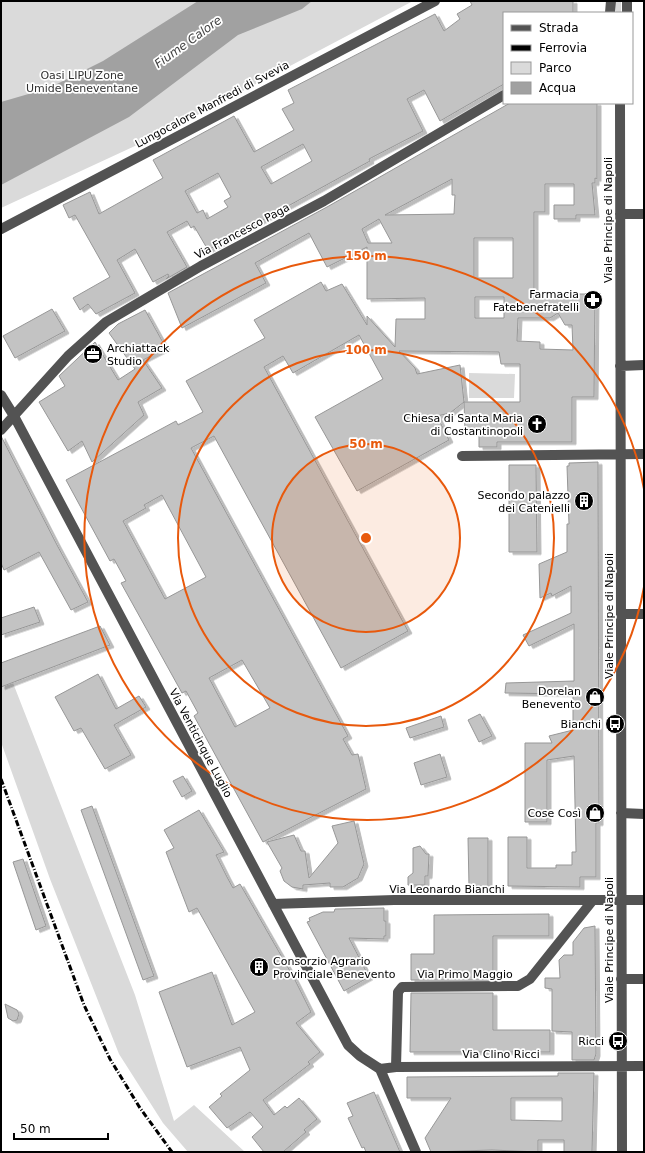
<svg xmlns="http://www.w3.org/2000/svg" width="645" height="1153" viewBox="0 0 645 1153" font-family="'DejaVu Sans',sans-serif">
<defs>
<filter id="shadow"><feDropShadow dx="4" dy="2.5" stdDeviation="0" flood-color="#0004"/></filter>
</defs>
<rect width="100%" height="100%" fill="#fff"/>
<path fill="#dadada" d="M 1,1 L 413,1 L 163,133 L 1,208 Z
M 616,1 L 621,1 L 621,13 L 616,13 Z
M 469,373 L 515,374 L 514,398 L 469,398 Z
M 13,683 L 135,995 L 174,1121 L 194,1105 L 245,1152 L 188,1152 L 163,1123 L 119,1054 L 50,879 L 1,742 L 1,687 Z"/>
<path fill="#a1a1a1" d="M 198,1 L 312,1 L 302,9 L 238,35 L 129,117 L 1,185 L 1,102 L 49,88 L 103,61 Z"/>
<path fill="#c3c3c3" stroke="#979797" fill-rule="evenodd" filter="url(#shadow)" d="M 470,1 L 573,1 L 573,13 L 504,13 L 504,84 L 440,121 L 424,90 L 407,99 L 423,131 L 369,159 L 370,161 L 208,250 L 194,226 L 191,228 L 187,221 L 167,232 L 187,267 L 166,279 L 169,276 L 168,274 L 153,282 L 135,249 L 117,260 L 135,293 L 96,314 L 88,304 L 80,310 L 73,298 L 110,277 L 75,215 L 69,218 L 63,205 L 90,192 L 99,214 L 163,178 L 153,160 L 234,116 L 254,152 L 294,130 L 282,109 L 294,103 L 288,90 L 435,14 L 444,31 L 460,19 L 457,14 L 472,5 ZM 303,144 L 312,161 L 271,184 L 261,167 ZM 218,173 L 231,197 L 224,201 L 228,207 L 207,219 L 203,210 L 197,213 L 185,191 Z
M 510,103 L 597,103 L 597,179 L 595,178 L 595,183 L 592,183 L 595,215 L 576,215 L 576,219 L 554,219 L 554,205 L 574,205 L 574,184 L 545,184 L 545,212 L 534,212 L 534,294 L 595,294 L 594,397 L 572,397 L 572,442 L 497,442 L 497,447 L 479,447 L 479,431 L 465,431 L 464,402 L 520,402 L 520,364 L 501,364 L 499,352 L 399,351 L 415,368 L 417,374 L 460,365 L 464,402 L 450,413 L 437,416 L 449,440 L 357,491 L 315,417 L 383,379 L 359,335 L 293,373 L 283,356 L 264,367 L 408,631 L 341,668 L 214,436 L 191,448 L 348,736 L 343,739 L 352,755 L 358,754 L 366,789 L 263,842 L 194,716 L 198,713 L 186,691 L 182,693 L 121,583 L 126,581 L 114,559 L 110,561 L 66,480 L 176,421 L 178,425 L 203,412 L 186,381 L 265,338 L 254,320 L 321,282 L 326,291 L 342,284 L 367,325 L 367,316 L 395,347 L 396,319 L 425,319 L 425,298 L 367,299 L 367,247 L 327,267 L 309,233 L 255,263 L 266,283 L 182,328 L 168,293 L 327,207 ZM 452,179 L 452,195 L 455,195 L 454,214 L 385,215 ZM 379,219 L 392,243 L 368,243 L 362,229 ZM 474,238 L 513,238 L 513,278 L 474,278 ZM 475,297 L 504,297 L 504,318 L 475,318 ZM 558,313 L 565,325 L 572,325 L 573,350 L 540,349 L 540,342 L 517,341 L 518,318 L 550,318 ZM 162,495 L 206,577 L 165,599 L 123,521 L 146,508 L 144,505 ZM 242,660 L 270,708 L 235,727 L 209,678 Z
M 52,309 L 65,331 L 15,358 L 3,336 Z
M 145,310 L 166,348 L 143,360 L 162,388 L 138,402 L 144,415 L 92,462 L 82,441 L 68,451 L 39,402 L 65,386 L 59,376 L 95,342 L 118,380 L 135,369 L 109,333 L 118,324 Z
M 1,436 L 57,545 L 88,602 L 71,610 L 39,552 L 4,570 L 1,563 Z
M 598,462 L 599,823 L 596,823 L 596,877 L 580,877 L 580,887 L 508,886 L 508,837 L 527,837 L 527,868 L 556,868 L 556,865 L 572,865 L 572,852 L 576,852 L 574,756 L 547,760 L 547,822 L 525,822 L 525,743 L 552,743 L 549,736 L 573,730 L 573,694 L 505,693 L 506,683 L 574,681 L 574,624 L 529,646 L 523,635 L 571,613 L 571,586 L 552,596 L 551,593 L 540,598 L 539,564 L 567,552 L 567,524 L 569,524 L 567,466 L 569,466 L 569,463 Z
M 509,465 L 536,465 L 537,552 L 509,552 Z
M 34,607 L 40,622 L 1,635 L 1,618 Z
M 100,626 L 110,645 L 1,687 L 1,663 Z
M 98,674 L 116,709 L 139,696 L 146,707 L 114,725 L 131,755 L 105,769 L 81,728 L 74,731 L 55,697 Z
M 480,714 L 492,736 L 479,742 L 468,720 Z
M 441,716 L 444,727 L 410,738 L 406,728 Z
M 440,754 L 447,777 L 421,785 L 414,763 Z
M 183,776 L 192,791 L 182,797 L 173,781 Z
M 92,806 L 154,976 L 143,980 L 81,810 Z
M 199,810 L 224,852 L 216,855 L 227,877 L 233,888 L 240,884 L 294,978 L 311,1012 L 296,1023 L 320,1052 L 308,1062 L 310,1064 L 263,1100 L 274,1115 L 285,1106 L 287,1108 L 299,1098 L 317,1119 L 304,1130 L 306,1132 L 283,1152 L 264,1152 L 252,1137 L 263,1127 L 250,1112 L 227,1128 L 209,1107 L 222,1096 L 220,1094 L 250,1070 L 240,1047 L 187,1067 L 159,992 L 212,972 L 232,1025 L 255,1012 L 197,908 L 189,912 L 166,852 L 174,848 L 164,830 Z
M 354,821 L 364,864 L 358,878 L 343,887 L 330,887 L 330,883 L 303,885 L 303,889 L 292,887 L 284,881 L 280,871 L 282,868 L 267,842 L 294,835 L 301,851 L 305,851 L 309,878 L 338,843 L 332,826 Z
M 468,838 L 488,838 L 488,886 L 469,886 Z
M 420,846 L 426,854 L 429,854 L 428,876 L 425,876 L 425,885 L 408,885 L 408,877 L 413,873 L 413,848 Z
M 23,859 L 46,926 L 36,930 L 13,862 Z
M 384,908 L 384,921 L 386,921 L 386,936 L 384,936 L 384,939 L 349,938 L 369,977 L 344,991 L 307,922 L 310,921 L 309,918 L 323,912 L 334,912 L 335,909 Z
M 549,914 L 549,936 L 493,936 L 493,980 L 411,980 L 411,954 L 434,954 L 434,915 Z
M 595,926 L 596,1054 L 594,1060 L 572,1060 L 572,1032 L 552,1031 L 552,989 L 545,988 L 545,978 L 560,978 L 559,960 L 564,955 L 573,955 L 573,942 L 584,928 Z
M 411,993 L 493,993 L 493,1030 L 550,1030 L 550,1052 L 410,1052 Z
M 5,1004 L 17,1010 L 19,1014 L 17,1020 L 13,1021 L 8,1018 Z
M 558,1073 L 594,1073 L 592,1152 L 564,1152 L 564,1140 L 538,1140 L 538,1152 L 492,1150 L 431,1152 L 425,1138 L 451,1098 L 407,1098 L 407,1077 L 558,1076 ZM 511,1098 L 562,1098 L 562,1121 L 511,1120 Z
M 374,1092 L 400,1152 L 366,1152 L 364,1147 L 362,1148 L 354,1131 L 348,1118 L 353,1116 L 347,1103 Z"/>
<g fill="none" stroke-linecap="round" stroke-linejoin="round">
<path stroke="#535353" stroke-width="10" d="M 627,1 L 627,13
M 610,13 L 611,1
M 620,103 L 622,1152
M 620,214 L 644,214
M 1,229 L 435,1
M 620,366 L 644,365
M 1,395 L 14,416 L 348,1045 L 360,1056 L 380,1069
M 1,430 L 68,356 L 106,322 L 201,266 L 324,201 L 504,95
M 462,456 L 644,454
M 621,614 L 644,614
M 621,813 L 644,814
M 273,904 L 394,900 L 644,900
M 621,979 L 644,979
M 396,1067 L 398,992 L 402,987 L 518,986 L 530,979 L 593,900
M 380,1069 L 396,1067 L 644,1066
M 380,1069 L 416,1152"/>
<path stroke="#000" stroke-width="3" stroke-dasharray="6 2 1 2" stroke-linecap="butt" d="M 1,779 L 84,1005 L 110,1059 L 140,1108 L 172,1152"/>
</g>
<circle cx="366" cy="538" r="94" fill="#e8590c" fill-opacity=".12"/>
<g fill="none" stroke="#e8590c" stroke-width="2">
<circle cx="366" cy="538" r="94"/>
<circle cx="366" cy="538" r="188"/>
<path d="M644 587A282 282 0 1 1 644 489"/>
</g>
<defs>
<symbol id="pharmacy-disc" viewBox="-11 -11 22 22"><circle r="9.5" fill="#000" stroke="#fff"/><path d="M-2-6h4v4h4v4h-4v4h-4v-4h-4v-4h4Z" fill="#fff"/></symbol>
<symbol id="office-disc" viewBox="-11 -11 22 22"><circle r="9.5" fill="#000" stroke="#fff"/><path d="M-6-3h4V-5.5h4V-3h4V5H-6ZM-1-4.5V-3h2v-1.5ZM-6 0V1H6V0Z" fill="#fff"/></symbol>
<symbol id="church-disc" viewBox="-11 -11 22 22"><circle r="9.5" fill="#000" stroke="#fff"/><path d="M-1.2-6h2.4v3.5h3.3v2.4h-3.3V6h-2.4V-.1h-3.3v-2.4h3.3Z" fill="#fff"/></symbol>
<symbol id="building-disc" viewBox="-11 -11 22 22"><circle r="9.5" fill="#000" stroke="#fff"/><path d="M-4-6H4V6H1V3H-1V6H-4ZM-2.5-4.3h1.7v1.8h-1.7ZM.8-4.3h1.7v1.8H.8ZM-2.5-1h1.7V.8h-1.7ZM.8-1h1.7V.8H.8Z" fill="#fff"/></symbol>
<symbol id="shop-disc" viewBox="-11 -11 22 22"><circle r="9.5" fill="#000" stroke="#fff"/><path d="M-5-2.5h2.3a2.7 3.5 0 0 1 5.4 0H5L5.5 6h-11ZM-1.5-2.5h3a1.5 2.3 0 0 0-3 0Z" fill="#fff"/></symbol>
<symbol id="bus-disc" viewBox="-11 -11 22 22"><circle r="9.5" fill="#000" stroke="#fff"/><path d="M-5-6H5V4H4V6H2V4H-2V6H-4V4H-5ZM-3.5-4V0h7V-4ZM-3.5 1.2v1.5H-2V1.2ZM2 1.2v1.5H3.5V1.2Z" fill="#fff"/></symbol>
</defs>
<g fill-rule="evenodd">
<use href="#pharmacy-disc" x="582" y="289" width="22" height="22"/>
<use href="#office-disc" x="82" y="343" width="22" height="22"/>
<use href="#church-disc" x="526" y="413" width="22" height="22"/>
<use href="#building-disc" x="573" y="490" width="22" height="22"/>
<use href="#shop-disc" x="584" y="686" width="22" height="22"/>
<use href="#bus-disc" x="604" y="713" width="22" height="22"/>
<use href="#shop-disc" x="584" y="802" width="22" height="22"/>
<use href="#building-disc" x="248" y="956" width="22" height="22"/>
<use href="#bus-disc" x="607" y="1030" width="22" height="22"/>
</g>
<g text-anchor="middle" stroke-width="3.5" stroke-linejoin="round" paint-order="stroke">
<g font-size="11" fill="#313131" stroke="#fff">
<text x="82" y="79">Oasi LIPU Zone<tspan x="82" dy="13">Umide Beneventane</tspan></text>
</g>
<g font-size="11" fill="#000" stroke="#fff">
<text transform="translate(212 104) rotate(-28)" y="4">Lungocalore Manfredi di Svevia</text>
<text transform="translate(608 220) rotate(-90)" y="4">Viale Principe di Napoli</text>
<text transform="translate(242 231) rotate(-28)" y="4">Via Francesco Paga</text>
<text transform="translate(609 616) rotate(-90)" y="4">Viale Principe di Napoli</text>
<text transform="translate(201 743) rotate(62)" y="4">Via Venticinque Luglio</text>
<text x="447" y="893">Via Leonardo Bianchi</text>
<text transform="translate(609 940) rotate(-90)" y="4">Viale Principe di Napoli</text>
<text x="465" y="978">Via Primo Maggio</text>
<text x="501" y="1058">Via Clino Ricci</text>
</g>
<g font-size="11" fill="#000" stroke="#fff" text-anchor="end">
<text x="579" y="298">Farmacia<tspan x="579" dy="13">Fatebenefratelli</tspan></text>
<text x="107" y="352" text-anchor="start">Archiattack<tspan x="107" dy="13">Studio</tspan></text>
<text x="523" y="422">Chiesa di Santa Maria<tspan x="523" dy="13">di Costantinopoli</tspan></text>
<text x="570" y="499">Secondo palazzo<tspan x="570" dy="13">dei Catenielli</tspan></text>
<text x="581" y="695">Dorelan<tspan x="581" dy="13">Benevento</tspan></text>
<text x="601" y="728">Bianchi</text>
<text x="581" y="817">Cose Così</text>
<text x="273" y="965" text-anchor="start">Consorzio Agrario<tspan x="273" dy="13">Provinciale Benevento</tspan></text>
<text x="604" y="1045">Ricci</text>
</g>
<g font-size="12" font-style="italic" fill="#424242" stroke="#fff">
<text transform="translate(188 42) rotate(-36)" y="4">Fiume Calore</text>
</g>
</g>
<circle cx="366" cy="538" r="6" fill="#e8590c" stroke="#fff" stroke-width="2"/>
<g font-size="12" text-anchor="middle" font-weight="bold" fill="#e8590c" stroke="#fff" stroke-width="3.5" stroke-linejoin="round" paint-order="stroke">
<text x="366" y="260">150 m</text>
<text x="366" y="354">100 m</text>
<text x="366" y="448">50 m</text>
</g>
<rect width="645" height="1153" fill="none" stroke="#000000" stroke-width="4"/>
<rect x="503" y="12" width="130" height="92" fill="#ffffff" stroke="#999999"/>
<rect x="511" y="25" width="20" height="6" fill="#535353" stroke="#999999"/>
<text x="539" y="32" font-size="12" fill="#000000">Strada</text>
<rect x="511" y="45" width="20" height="6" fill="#000000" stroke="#999999"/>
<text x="539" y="52" font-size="12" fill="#000000">Ferrovia</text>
<rect x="511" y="62" width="20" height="12" fill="#dadada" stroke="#999999"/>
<text x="539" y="72" font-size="12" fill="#000000">Parco</text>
<rect x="511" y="82" width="20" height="12" fill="#a1a1a1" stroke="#999999"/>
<text x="539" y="92" font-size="12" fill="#000000">Acqua</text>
<path d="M14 1133v6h94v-6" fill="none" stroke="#000000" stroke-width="2"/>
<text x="20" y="1133" font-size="12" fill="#000000" stroke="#ffffff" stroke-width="3" paint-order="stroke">50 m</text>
</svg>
